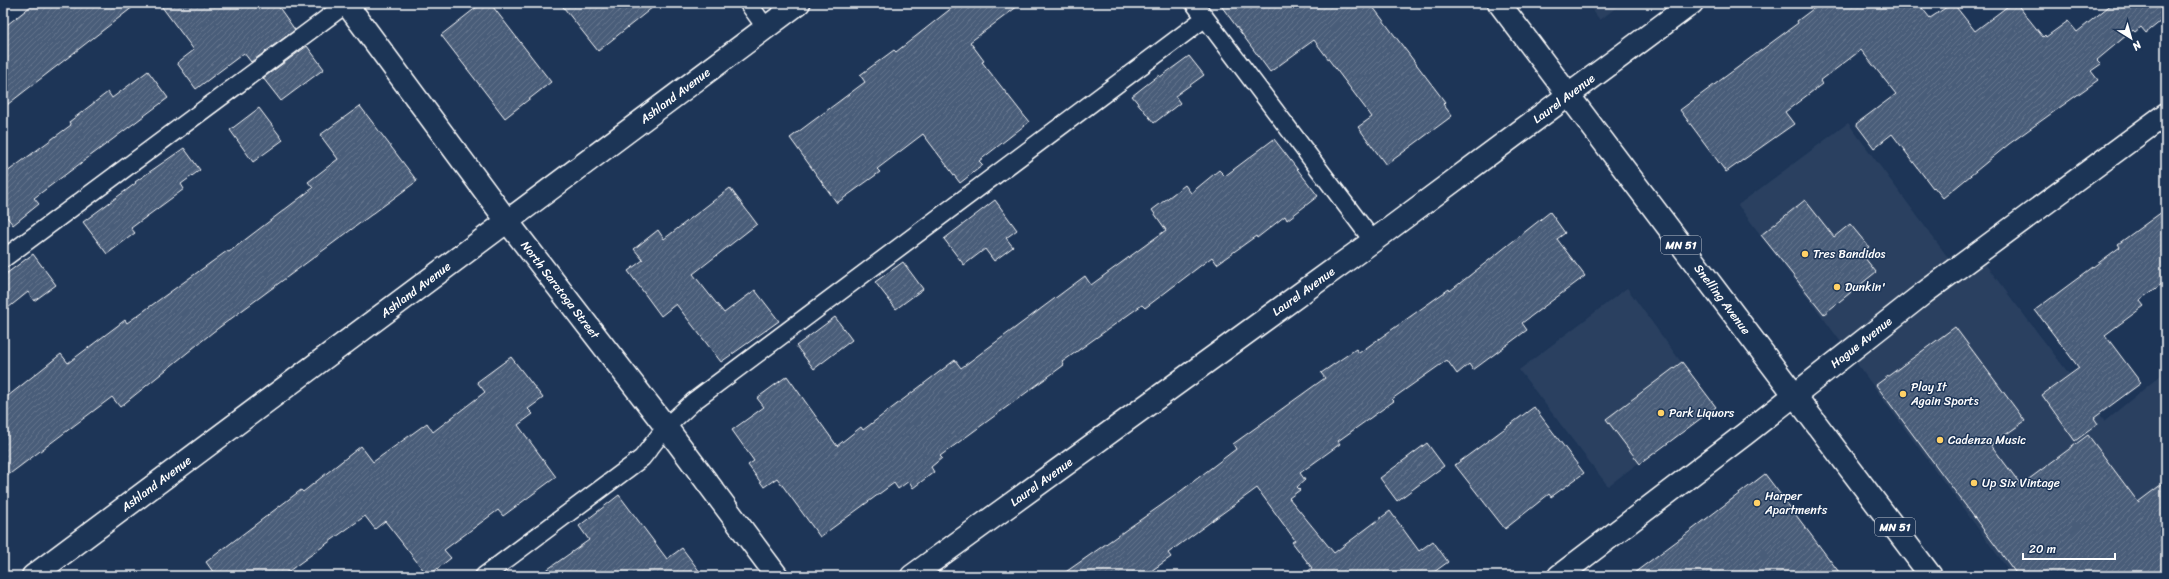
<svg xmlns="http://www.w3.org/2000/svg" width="2169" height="579" viewBox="0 0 2169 579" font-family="Sriracha,sans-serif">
<defs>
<pattern id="building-hatch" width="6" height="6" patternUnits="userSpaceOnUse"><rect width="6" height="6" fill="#4a5d79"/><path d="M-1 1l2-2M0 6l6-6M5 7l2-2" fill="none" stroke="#65758d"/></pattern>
</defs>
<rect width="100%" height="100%" fill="#1d3557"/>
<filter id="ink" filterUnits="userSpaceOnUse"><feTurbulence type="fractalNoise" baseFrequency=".025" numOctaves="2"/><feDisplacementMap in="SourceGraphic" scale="8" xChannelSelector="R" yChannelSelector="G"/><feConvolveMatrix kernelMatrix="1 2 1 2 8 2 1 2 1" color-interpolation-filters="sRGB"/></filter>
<g filter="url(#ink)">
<path fill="#2a4161" d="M 1587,3 L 1622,3 L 1600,20 Z
M 1848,123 L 1958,271 L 1979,256 L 2105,421 L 2166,371 L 2166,576 L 2013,576 L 1824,319 L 1738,205 Z
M 1627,288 L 1713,406 L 1608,486 L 1519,370 Z"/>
<path fill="url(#building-hatch)" stroke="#fff" d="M 35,3 L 138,3 L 3,108 L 3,28 Z
M 159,3 L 276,3 L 295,30 L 251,62 L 244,53 L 196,89 L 177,63 L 194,50 Z
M 482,3 L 490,3 L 551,82 L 505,118 L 441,35 Z
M 560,3 L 658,3 L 598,51 Z
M 958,3 L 1022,3 L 970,42 L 984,61 L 982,62 L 1029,122 L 979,161 L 983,165 L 960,183 L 923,134 L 877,169 L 880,172 L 837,203 L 790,138 L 865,82 L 860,75 L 894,50 L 896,52 Z
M 1219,3 L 1370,3 L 1445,102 L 1443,104 L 1452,116 L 1386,165 L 1358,127 L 1372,117 L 1314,40 L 1270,72 Z
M 1821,3 L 1918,3 L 1930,18 L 1953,3 L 1975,31 L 2012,3 L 2016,3 L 2043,37 L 2045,35 L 2046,37 L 2068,21 L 2077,32 L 2113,3 L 2166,3 L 2166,17 L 2146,33 L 2141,27 L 2135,32 L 2133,30 L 2097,60 L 2101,64 L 2091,71 L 2098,80 L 2009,144 L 1943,198 L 1934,187 L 1933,188 L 1892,134 L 1874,148 L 1856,124 L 1896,94 L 1861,50 L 1820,81 L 1822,84 L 1785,112 L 1794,124 L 1726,172 L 1680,110 L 1798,23 L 1797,21 Z
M 307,46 L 324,69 L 281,101 L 263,78 Z
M 1189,56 L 1204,75 L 1175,96 L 1180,103 L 1154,123 L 1132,96 L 1159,75 L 1160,77 Z
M 148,71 L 168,98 L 34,198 L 39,204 L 13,225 L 3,212 L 3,175 L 71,125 L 69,122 L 108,92 L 112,98 Z
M 360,106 L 417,181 L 213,332 L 120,407 L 112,397 L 3,479 L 3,400 L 61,354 L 68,363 L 125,320 L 127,323 L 227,251 L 229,252 L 313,188 L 308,182 L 338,159 L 320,135 Z
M 259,108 L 283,140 L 253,162 L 230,130 Z
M 1274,139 L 1318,196 L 1287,220 L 1285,216 L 1257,238 L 1256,236 L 1217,264 L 1212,257 L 1145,308 L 1142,305 L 1062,362 L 1064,365 L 940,456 L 942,458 L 931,467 L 934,472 L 913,488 L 909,481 L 898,489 L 894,483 L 820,537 L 777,478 L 764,487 L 748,465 L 754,461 L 732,430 L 764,407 L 757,398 L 787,376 L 837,446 L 861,427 L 863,430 L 955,360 L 961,368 L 1085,276 L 1091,285 L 1166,230 L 1152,210 L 1185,185 L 1191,193 L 1219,170 L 1225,176 Z
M 184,148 L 200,170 L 181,184 L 184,189 L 131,228 L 135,233 L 107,254 L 83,222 L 136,183 L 135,182 Z
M 730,188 L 757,224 L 693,274 L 724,313 L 755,290 L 779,321 L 721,362 L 676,304 L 661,316 L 628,271 L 643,260 L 634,249 L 658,230 L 664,239 Z
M 995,200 L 1017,230 L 1006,238 L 1013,247 L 994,261 L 985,249 L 964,265 L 944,239 Z
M 1805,200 L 1834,237 L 1850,224 L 1869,247 L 1861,253 L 1876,272 L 1824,314 L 1761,235 Z
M 2166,209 L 2166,281 L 2141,299 L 2140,301 L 2144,306 L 2105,335 L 2141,383 L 2094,418 L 2098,424 L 2075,441 L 2042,395 L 2079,368 L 2035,310 L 2120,247 L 2118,244 Z
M 1550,212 L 1565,233 L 1557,239 L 1585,276 L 1522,323 L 1527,330 L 1473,370 L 1469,364 L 1457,374 L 1447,360 L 1392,399 L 1394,401 L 1338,441 L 1340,444 L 1300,473 L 1305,480 L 1297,487 L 1300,490 L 1289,498 L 1334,553 L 1390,511 L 1419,551 L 1433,541 L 1448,562 L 1434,572 L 1437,576 L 1302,576 L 1312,568 L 1292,542 L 1295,540 L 1257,488 L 1168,553 L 1171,557 L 1144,576 L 1060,576 L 1173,497 L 1236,449 L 1233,444 L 1325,378 L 1321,373 L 1356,349 L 1359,353 L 1449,289 L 1450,291 Z
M 33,254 L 56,285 L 34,301 L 28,292 L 3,312 L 3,276 Z
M 903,262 L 923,289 L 896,309 L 875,282 Z
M 835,317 L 852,340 L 814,369 L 796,346 Z
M 1955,327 L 2025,421 L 1991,445 L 2021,485 L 2088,435 L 2138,502 L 2166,481 L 2166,567 L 2154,576 L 2018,576 L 1876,385 Z
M 511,357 L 543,398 L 528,409 L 533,414 L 518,425 L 556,477 L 503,516 L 498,510 L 444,550 L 451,558 L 428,576 L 385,521 L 375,529 L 365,516 L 282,576 L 216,576 L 206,562 L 301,490 L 303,492 L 361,446 L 373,462 L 427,423 L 433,432 L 485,392 L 477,382 Z
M 1682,362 L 1716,407 L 1640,464 L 1606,419 Z
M 1534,407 L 1584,473 L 1551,497 L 1549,494 L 1505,529 L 1455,465 Z
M 1427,443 L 1444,466 L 1397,501 L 1380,478 Z
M 1765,474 L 1842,576 L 1630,576 L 1689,532 Z
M 619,495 L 667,559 L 682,548 L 703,576 L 538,576 L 589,540 L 579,526 Z"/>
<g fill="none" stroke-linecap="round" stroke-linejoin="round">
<defs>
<path id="lane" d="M 748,3 L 766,28
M 1194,3 L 1373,241
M 3,259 L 346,4
M 484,576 L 642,458 L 666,427 L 694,401 L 1205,18"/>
<g id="street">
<path id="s1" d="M 346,3 L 507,221 L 666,427 L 777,576"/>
<path id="s2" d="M 33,576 L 799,3"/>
<path id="s3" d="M 912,576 L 1373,241 L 1692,3"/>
<path id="s4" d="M 1559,576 L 1745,434 L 1924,293 L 2166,114"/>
</g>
<g id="primary">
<path id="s5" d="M 1499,3 L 1931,576"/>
</g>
</defs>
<use href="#lane" stroke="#fff" stroke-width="20"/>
<use href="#street" stroke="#fff" stroke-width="25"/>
<use href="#primary" stroke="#fff" stroke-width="25"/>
<use href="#lane" stroke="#1d3557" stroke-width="17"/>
<use href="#street" stroke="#1d3557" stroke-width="22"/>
<use href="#primary" stroke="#1d3557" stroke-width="22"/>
</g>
</g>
<g fill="#ffd166" stroke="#1d3557" stroke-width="1.5">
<circle cx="1805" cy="254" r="4"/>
<circle cx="1837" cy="287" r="4"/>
<circle cx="1903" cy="394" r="4"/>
<circle cx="1661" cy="413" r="4"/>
<circle cx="1940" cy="440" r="4"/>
<circle cx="1974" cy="483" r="4"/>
<circle cx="1757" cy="503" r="4"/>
</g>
<g text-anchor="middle" stroke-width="3" stroke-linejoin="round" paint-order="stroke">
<g fill="#1d3557" stroke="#bbc2cd" stroke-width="1">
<rect x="1661" y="236" width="40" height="18" rx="3"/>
<rect x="1875" y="518" width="40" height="18" rx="3"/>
</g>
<g font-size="11" font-weight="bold" fill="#fff">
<text x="1681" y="249">MN 51</text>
<text x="1895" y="531">MN 51</text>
</g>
<g font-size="12" fill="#fff" stroke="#1d3557">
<text dy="4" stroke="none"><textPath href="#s2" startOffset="802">Ashland Avenue</textPath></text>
<text dy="4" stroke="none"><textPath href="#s3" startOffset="808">Laurel Avenue</textPath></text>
<text dy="4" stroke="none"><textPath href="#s2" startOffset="478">Ashland Avenue</textPath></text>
<text dy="4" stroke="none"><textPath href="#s1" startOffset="358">North Saratoga Street</textPath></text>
<text dy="4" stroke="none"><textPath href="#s3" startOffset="484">Laurel Avenue</textPath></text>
<text dy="4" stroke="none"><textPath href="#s5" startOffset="371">Snelling Avenue</textPath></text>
<text dy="4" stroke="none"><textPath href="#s4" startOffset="382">Hague Avenue</textPath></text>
<text dy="4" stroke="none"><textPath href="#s3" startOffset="160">Laurel Avenue</textPath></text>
<text dy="4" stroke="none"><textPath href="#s2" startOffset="154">Ashland Avenue</textPath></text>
</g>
<g font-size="12" fill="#fff" stroke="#1d3557" text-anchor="start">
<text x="1813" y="258">Tres Bandidos</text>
<text x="1845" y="291">Dunkin'</text>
<text x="1911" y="391">Play It<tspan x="1911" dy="14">Again Sports</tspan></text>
<text x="1669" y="417">Park Liquors</text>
<text x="1948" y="444">Cadenza Music</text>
<text x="1982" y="487">Up Six Vintage</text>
<text x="1765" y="500">Harper<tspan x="1765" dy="14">Apartments</tspan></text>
</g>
</g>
<rect width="2169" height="579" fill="none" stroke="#1d3557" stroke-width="16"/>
<rect x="8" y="8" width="2153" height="563" fill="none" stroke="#fff" stroke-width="1.5" filter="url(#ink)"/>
<g transform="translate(2131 38) rotate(143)" stroke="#1d3557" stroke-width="3" paint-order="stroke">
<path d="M0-3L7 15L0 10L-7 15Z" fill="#ffffff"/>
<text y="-6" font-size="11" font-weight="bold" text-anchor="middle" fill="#ffffff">N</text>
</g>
<path d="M2023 553v6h92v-6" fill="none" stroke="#ffffff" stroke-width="2"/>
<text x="2029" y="553" font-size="12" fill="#ffffff" stroke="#1d3557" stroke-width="3" paint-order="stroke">20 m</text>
</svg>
